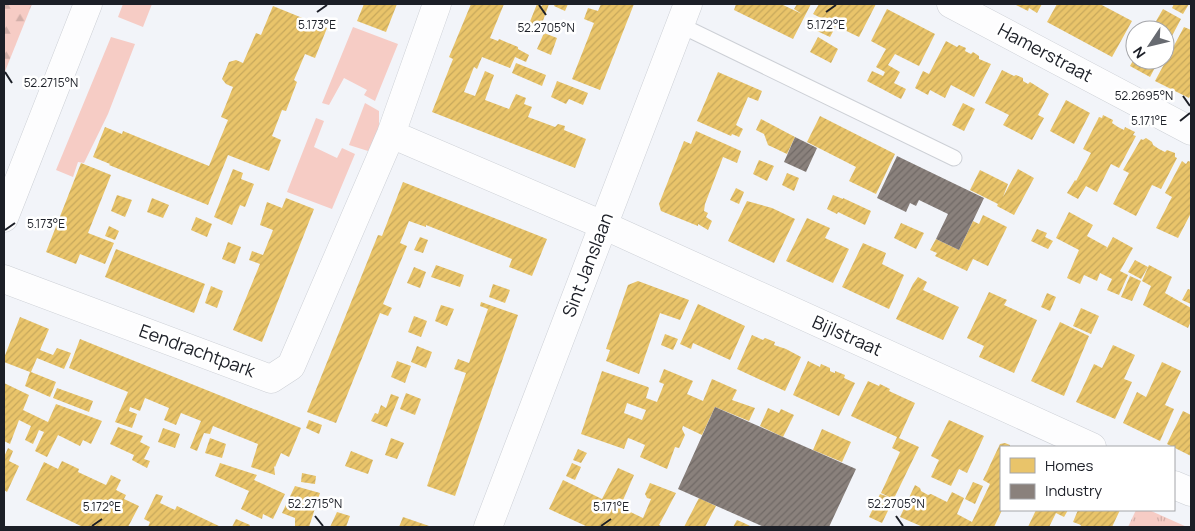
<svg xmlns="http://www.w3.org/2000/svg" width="1195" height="531" viewBox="0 0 1195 531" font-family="Manrope,sans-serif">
<defs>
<pattern id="forest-firs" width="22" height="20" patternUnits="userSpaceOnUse" patternTransform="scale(1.25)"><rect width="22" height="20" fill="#f6ccc5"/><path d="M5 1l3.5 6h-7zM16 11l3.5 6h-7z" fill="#d2afa9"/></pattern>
<pattern id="park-tufts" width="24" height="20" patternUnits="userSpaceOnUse" patternTransform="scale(1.25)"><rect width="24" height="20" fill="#f6ccc5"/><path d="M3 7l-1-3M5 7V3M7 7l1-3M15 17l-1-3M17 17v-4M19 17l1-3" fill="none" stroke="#d2afa9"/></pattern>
<pattern id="homes-hatch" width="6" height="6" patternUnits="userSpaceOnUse" patternTransform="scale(1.25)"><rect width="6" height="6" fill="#e9c46a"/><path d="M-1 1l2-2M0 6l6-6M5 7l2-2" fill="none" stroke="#c7a85c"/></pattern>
<pattern id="industry-hatch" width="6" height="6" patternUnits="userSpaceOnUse" patternTransform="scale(1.25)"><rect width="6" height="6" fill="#8a817c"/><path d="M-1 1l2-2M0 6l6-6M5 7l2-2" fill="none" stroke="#706966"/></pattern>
</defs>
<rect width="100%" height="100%" fill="#f2f4f9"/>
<path fill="#f6ccc5" d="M 123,4 L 152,4 L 143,27 L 118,17 Z
M 353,27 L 398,44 L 375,101 L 364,95 L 367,90 L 344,78 L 329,105 L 322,103 Z
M 111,37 L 135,44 L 108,114 L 84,163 L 78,162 L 73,177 L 56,170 Z
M 365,103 L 379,111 L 379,133 L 368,151 L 349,145 Z
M 316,118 L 324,121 L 314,147 L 337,158 L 342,148 L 355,154 L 332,209 L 287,192 Z"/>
<path fill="url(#forest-firs)" d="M 4,4 L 32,4 L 4,74 Z"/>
<path fill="url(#park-tufts)" d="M 1136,510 L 1149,510 L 1187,527 L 1128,527 Z"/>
<path fill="url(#homes-hatch)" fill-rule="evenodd" d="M 364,4 L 397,4 L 386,32 L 357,21 Z
M 471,4 L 504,4 L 490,38 L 498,41 L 499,39 L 518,47 L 518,49 L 529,55 L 526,62 L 515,57 L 510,68 L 482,57 L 477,69 L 474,67 L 464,92 L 475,96 L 485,71 L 494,75 L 485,100 L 509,109 L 516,94 L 526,98 L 524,104 L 532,107 L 528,117 L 555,127 L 558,124 L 565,126 L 564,130 L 586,139 L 575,168 L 432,112 L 453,59 L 449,57 Z
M 537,4 L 542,6 L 543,4 L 549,4 L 540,29 L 529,24 Z
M 555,4 L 568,4 L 565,11 L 554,6 Z
M 601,4 L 634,4 L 600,90 L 572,79 L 594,23 L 584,19 L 588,8 L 598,11 Z
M 736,4 L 781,4 L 802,14 L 794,9 L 797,4 L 811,4 L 793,39 L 734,10 Z
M 819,4 L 876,4 L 859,37 L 836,26 L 830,37 L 817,31 L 823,19 L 813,14 Z
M 1014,4 L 1042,4 L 1037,13 L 1029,8 L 1028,11 Z
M 1057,4 L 1100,4 L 1132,21 L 1112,57 L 1047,22 Z
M 1174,4 L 1189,4 L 1183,14 L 1172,8 Z
M 273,6 L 327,28 L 315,58 L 305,54 L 294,80 L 297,82 L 286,111 L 282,110 L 272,136 L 281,140 L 269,171 L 228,155 L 208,205 L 109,165 L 110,164 L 93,157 L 105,127 L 122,134 L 123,131 L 209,166 L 228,120 L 221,117 L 233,87 L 226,84 L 222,79 L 229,62 L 236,60 L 243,63 L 256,33 L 261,35 Z
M 887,9 L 935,34 L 919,66 L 895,54 L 888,65 L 900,72 L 894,83 L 906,89 L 901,99 L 867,81 L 872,71 L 883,76 L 885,72 L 876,67 L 886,49 L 871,41 Z
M 1163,9 L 1181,19 L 1165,49 L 1165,30 L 1151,30 Z
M 1184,27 L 1191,30 L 1191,94 L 1189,98 L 1155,81 Z
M 544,33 L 557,38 L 551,55 L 537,49 Z
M 818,37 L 838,49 L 831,63 L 810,52 Z
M 946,41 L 957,47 L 959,45 L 966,48 L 965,51 L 971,54 L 973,52 L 979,56 L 979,59 L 991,64 L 974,97 L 951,85 L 945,98 L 930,90 L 928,95 L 915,88 L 923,71 L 929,74 Z
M 1135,57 L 1135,60 L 1159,60 L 1150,77 L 1130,66 Z
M 516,63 L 546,75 L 542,86 L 512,73 Z
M 1002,70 L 1014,76 L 1016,75 L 1023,78 L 1023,81 L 1028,84 L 1030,82 L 1049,94 L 1038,115 L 1044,118 L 1032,140 L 1003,125 L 1009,115 L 985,103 Z
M 718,72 L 762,91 L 758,101 L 748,97 L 736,125 L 743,129 L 739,137 L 732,134 L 731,136 L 697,121 Z
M 557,81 L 588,93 L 583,105 L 569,99 L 566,104 L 551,97 Z
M 1066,100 L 1090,113 L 1074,144 L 1050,131 Z
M 963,103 L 975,109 L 964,131 L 952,125 Z
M 1103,115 L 1113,120 L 1112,123 L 1118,127 L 1124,130 L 1125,127 L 1135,132 L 1133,135 L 1136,136 L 1119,168 L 1111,164 L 1097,192 L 1086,186 L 1078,199 L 1067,193 L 1075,180 L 1076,181 L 1091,153 L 1083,149 L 1099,117 L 1102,118 Z
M 820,116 L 895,154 L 876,194 L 849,181 L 856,167 L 807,142 Z
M 761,119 L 795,137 L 787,154 L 768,145 L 764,134 L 756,130 Z
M 696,131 L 741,151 L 737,163 L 723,157 L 705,204 L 704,211 L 708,213 L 706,217 L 712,221 L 708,230 L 698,224 L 698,226 L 661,211 L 659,204 L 684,141 L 691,144 Z
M 1146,138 L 1152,142 L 1153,145 L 1159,149 L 1165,152 L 1167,150 L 1175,153 L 1175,157 L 1177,158 L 1161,189 L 1152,185 L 1136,216 L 1113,204 L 1129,173 L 1123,170 L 1141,139 L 1143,140 Z
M 759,160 L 774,166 L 767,181 L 753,174 Z
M 1182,161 L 1186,164 L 1188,161 L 1191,162 L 1191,213 L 1178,238 L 1156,228 L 1172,197 L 1165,193 Z
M 81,163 L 111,175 L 88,233 L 114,243 L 105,264 L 80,254 L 76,264 L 46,252 Z
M 233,169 L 243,173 L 241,179 L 254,184 L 245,207 L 240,205 L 232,225 L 214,217 Z
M 1018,169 L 1034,178 L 1014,215 L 997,206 L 998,204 L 970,190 L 980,170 L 1008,184 L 1003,197 Z
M 787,173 L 799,178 L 794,191 L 782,185 Z
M 403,182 L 547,239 L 532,276 L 509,267 L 512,259 L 426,225 L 426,227 L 409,221 L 400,243 L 407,246 L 383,304 L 392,308 L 388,316 L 380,313 L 336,423 L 307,412 L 378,235 L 382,236 Z
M 736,188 L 744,192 L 739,204 L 730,200 Z
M 117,195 L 132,200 L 125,217 L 111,211 Z
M 833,195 L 843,199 L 843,198 L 871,211 L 865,225 L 838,212 L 837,214 L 827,209 Z
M 152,198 L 169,205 L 163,218 L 147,212 Z
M 286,198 L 314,209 L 262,342 L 233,330 L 260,264 L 249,260 L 252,251 L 263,255 L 273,230 L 260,225 L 267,202 L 282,208 Z
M 747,201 L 772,208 L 795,219 L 774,263 L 728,241 Z
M 1069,212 L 1093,225 L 1087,236 L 1107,247 L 1106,250 L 1113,237 L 1133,248 L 1120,271 L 1128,275 L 1119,295 L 1107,290 L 1112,279 L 1100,273 L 1097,281 L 1084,275 L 1080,284 L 1067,278 L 1079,250 L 1056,238 Z
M 983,215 L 1007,227 L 988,266 L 973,259 L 967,271 L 935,256 L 937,253 L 930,250 L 936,239 L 959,250 L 973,221 L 979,224 Z
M 196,217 L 212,224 L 207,237 L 191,230 Z
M 807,218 L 830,228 L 825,238 L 849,249 L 833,283 L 786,261 Z
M 901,223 L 924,233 L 916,249 L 894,238 Z
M 109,226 L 119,231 L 115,240 L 105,236 Z
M 1037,229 L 1047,233 L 1045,237 L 1053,241 L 1048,249 L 1031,241 Z
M 420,237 L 428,240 L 423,253 L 414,250 Z
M 228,242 L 241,247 L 235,264 L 222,259 Z
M 863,243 L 886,253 L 882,264 L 904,275 L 889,309 L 842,287 Z
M 116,249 L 205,284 L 194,313 L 105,277 Z
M 1135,260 L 1148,267 L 1141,279 L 1128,272 Z
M 436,265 L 464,275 L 460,287 L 431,277 Z
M 1149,265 L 1172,277 L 1165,293 L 1191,308 L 1191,321 L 1188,328 L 1143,305 L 1151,286 L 1142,281 Z
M 414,267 L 426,272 L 420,288 L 407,283 Z
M 1130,276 L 1141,281 L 1132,301 L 1121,297 Z
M 918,277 L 927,282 L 923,290 L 959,307 L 943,340 L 896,319 L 913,284 Z
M 638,281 L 689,300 L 680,320 L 660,313 L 639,374 L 606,361 L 610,350 L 606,349 L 628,285 Z
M 493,284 L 510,290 L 505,303 L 489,297 Z
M 211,286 L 223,291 L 217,308 L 205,303 Z
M 1188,289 L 1191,290 L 1191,304 L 1182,300 Z
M 989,292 L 1007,300 L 1004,305 L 1037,320 L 1014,373 L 979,357 L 984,346 L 967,338 Z
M 1047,293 L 1056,297 L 1050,311 L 1041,307 Z
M 481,302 L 518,315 L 455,496 L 427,486 L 466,373 L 454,369 L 458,359 L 469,363 L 488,309 L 480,306 Z
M 698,304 L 745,326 L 730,360 L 693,343 L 691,349 L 680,344 Z
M 441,305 L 454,309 L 447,326 L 435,321 Z
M 1081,308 L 1099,316 L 1091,334 L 1073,326 Z
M 414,316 L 427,321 L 421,337 L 408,332 Z
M 20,317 L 49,329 L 40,350 L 53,355 L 57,348 L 71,353 L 64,369 L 37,358 L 31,372 L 56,382 L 50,397 L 25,386 L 30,372 L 4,362 L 4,358 Z
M 1060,322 L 1089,336 L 1064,396 L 1031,381 Z
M 665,334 L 678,339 L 673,350 L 661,345 Z
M 752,335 L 763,340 L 765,338 L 775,342 L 774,345 L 786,349 L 801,357 L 785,391 L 737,369 Z
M 80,339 L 301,428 L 289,457 L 281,453 L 275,467 L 274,466 L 275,475 L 251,467 L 258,444 L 213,426 L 210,434 L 204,433 L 197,451 L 190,448 L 201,421 L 181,413 L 176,425 L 164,420 L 169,408 L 145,398 L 140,411 L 130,407 L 129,411 L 137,414 L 132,428 L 115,422 L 128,392 L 69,368 Z
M 1113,345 L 1135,355 L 1124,379 L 1132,382 L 1115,419 L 1076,402 L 1094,364 L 1102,368 Z
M 417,346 L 432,352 L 426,368 L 411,362 Z
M 397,361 L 411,366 L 405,383 L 391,377 Z
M 808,361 L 820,367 L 821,364 L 830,368 L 830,371 L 832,372 L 835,373 L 835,371 L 845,375 L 844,378 L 855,383 L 839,416 L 793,395 Z
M 1162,362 L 1181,371 L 1165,405 L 1174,409 L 1160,441 L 1123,423 L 1137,392 L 1146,397 Z
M 664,369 L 693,381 L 687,394 L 703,401 L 712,379 L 737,390 L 732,400 L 755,408 L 749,421 L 715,407 L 702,435 L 683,426 L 682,429 L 685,435 L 679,448 L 675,447 L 667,469 L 640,457 L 645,445 L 631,439 L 628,438 L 624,449 L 581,434 L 602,371 L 648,387 L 649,388 L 646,398 L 657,402 L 664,384 L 659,382 ZM 627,403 L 646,410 L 642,420 L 624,413 Z
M 868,381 L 879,386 L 880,384 L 890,389 L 889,391 L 915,403 L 899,438 L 919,447 L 882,523 L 869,517 L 880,494 L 889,497 L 881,493 L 900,452 L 892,448 L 897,437 L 851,416 Z
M 4,383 L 29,395 L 23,410 L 48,422 L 56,404 L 102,421 L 91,444 L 83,440 L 80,446 L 58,435 L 47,457 L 35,451 L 44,432 L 39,430 L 33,444 L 25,440 L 31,426 L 19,420 L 10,444 L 4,441 Z
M 57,388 L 93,401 L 89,412 L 53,398 Z
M 406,393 L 421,399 L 415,415 L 400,409 Z
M 391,394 L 399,397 L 387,427 L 371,421 L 375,413 L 378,414 L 381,405 L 386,408 Z
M 768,408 L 779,413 L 781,409 L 794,415 L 783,437 L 760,426 Z
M 1183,411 L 1191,415 L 1191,456 L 1167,444 Z
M 309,420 L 322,425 L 319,434 L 306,428 Z
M 949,420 L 984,436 L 967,473 L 959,469 L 951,486 L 931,477 L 939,460 L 931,456 Z
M 118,427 L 143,436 L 140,442 L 150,447 L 144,459 L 150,461 L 147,468 L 132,460 L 134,455 L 110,444 Z
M 163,428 L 180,434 L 175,448 L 158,442 Z
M 822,429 L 851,442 L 842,462 L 813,450 Z
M 210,438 L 226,444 L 222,458 L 205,453 Z
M 391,438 L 404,443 L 397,459 L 385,455 Z
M 1005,443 L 1010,445 L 1010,447 L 1001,447 L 1002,510 L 994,527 L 923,527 L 900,517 L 915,485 L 920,488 L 921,491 L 928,495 L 931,494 L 947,502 L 952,492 L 964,498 L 957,514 L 972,522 L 990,484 L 983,480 L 1000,444 Z
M 8,448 L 13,451 L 9,461 L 19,466 L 7,492 L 4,490 L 4,457 Z
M 578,449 L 587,453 L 581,463 L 573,460 Z
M 351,451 L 373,460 L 368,474 L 345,466 Z
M 62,461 L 79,469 L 78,472 L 106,485 L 111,475 L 121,480 L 116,490 L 126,495 L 124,499 L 139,506 L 128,527 L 83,527 L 26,500 L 44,462 L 58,469 Z
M 220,463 L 257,475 L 254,480 L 285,494 L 273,519 L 263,514 L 262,519 L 241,509 L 249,491 L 215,476 Z
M 572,463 L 581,467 L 575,480 L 566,476 Z
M 618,468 L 634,475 L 620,507 L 643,518 L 651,499 L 647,498 L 645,494 L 650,483 L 676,493 L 659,525 L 663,527 L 588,527 L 549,509 L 563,480 L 602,499 Z
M 302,473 L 316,476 L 315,484 L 301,482 Z
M 973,482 L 983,486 L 975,504 L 965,499 Z
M 295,486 L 320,493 L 309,527 L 295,527 L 295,518 L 282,513 Z
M 156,494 L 163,496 L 160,503 L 175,510 L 177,506 L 221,527 L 148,527 L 150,522 L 144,519 Z
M 699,498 L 716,506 L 705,527 L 684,527 Z
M 1036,510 L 1068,510 L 1064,517 L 1056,513 L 1049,527 L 1028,527 Z
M 1078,510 L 1120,510 L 1112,527 L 1080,527 L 1081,525 L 1073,522 Z
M 337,512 L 350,516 L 346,527 L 330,527 Z
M 403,517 L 432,527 L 399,527 Z
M 236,519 L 250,525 L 249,527 L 232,527 Z
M 737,520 L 744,523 L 752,527 L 733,527 Z"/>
<path fill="url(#industry-hatch)" d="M 795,137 L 817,148 L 806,172 L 784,162 Z
M 897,156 L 984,198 L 959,250 L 936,239 L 948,214 L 919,200 L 916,206 L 910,203 L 906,212 L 877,198 Z
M 715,407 L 856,469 L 829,527 L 764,527 L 678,489 Z"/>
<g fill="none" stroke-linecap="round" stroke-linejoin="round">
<defs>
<path id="service" d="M 680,25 L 954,158"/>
<path id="minor" d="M 951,4 L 1191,131
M 391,134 L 603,225 L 1092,447
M 4,218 L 88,4
M 4,279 L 271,379 L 291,366 L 391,134 L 437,4
M 1174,485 L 1191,492
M 488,527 L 688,4"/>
</defs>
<use href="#service" stroke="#cdd0d6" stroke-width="17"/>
<use href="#minor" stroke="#cdd0d6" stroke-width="29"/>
<use href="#service" stroke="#fdfdfe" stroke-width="15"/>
<use href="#minor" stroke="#fdfdfe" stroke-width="28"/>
</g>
<path fill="none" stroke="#1c1f27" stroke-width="2" d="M 539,5 L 546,15M 317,12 L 327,5M 826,12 L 836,5M 5,72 L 12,83M 1183,96 L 1190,106M 1180,121 L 1190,113M 5,230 L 15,223M 315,516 L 323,526M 896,516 L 903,526M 92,526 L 102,519M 601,526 L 611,519"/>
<g text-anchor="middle" stroke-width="5" stroke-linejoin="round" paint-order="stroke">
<g font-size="18" fill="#1c1f27" stroke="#fff">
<text transform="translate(1045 53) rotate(28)" y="6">Hamerstraat</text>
<text transform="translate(588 265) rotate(-69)" y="6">Sint Janslaan</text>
<text transform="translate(847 336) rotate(24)" y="6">Bijlstraat</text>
<text transform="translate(197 351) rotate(20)" y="6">Eendrachtpark</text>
</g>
</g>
<g font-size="12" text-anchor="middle" fill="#1c1f27" stroke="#fff" stroke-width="5" stroke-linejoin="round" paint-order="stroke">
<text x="317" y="29">5.173°E</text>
<text x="826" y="29">5.172°E</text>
<text x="546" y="32">52.2705°N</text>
<text x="51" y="87">52.2715°N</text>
<text x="1144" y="100">52.2695°N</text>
<text x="1149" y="125">5.171°E</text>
<text x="46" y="228">5.173°E</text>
<text x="315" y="508">52.2715°N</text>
<text x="896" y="508">52.2705°N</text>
<text x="102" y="511">5.172°E</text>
<text x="611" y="511">5.171°E</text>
</g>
<rect width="1195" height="531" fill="none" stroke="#1c1f27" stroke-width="10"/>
<rect x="1000" y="446" width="175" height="65" fill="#ffffff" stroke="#a4a5a9"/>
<rect x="1010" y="458" width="25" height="15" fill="#e9c46a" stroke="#a4a5a9"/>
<text x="1045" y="471" font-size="15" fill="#1c1f27">Homes</text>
<rect x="1010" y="484" width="25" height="15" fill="#8a817c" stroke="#a4a5a9"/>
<text x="1045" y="496" font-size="15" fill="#1c1f27">Industry</text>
<g transform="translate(1150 45) rotate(235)"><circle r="24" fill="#ffffff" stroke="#a4a5a9"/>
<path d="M0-4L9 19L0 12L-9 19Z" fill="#676a70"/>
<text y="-8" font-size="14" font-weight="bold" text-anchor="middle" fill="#1c1f27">N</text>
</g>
</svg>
